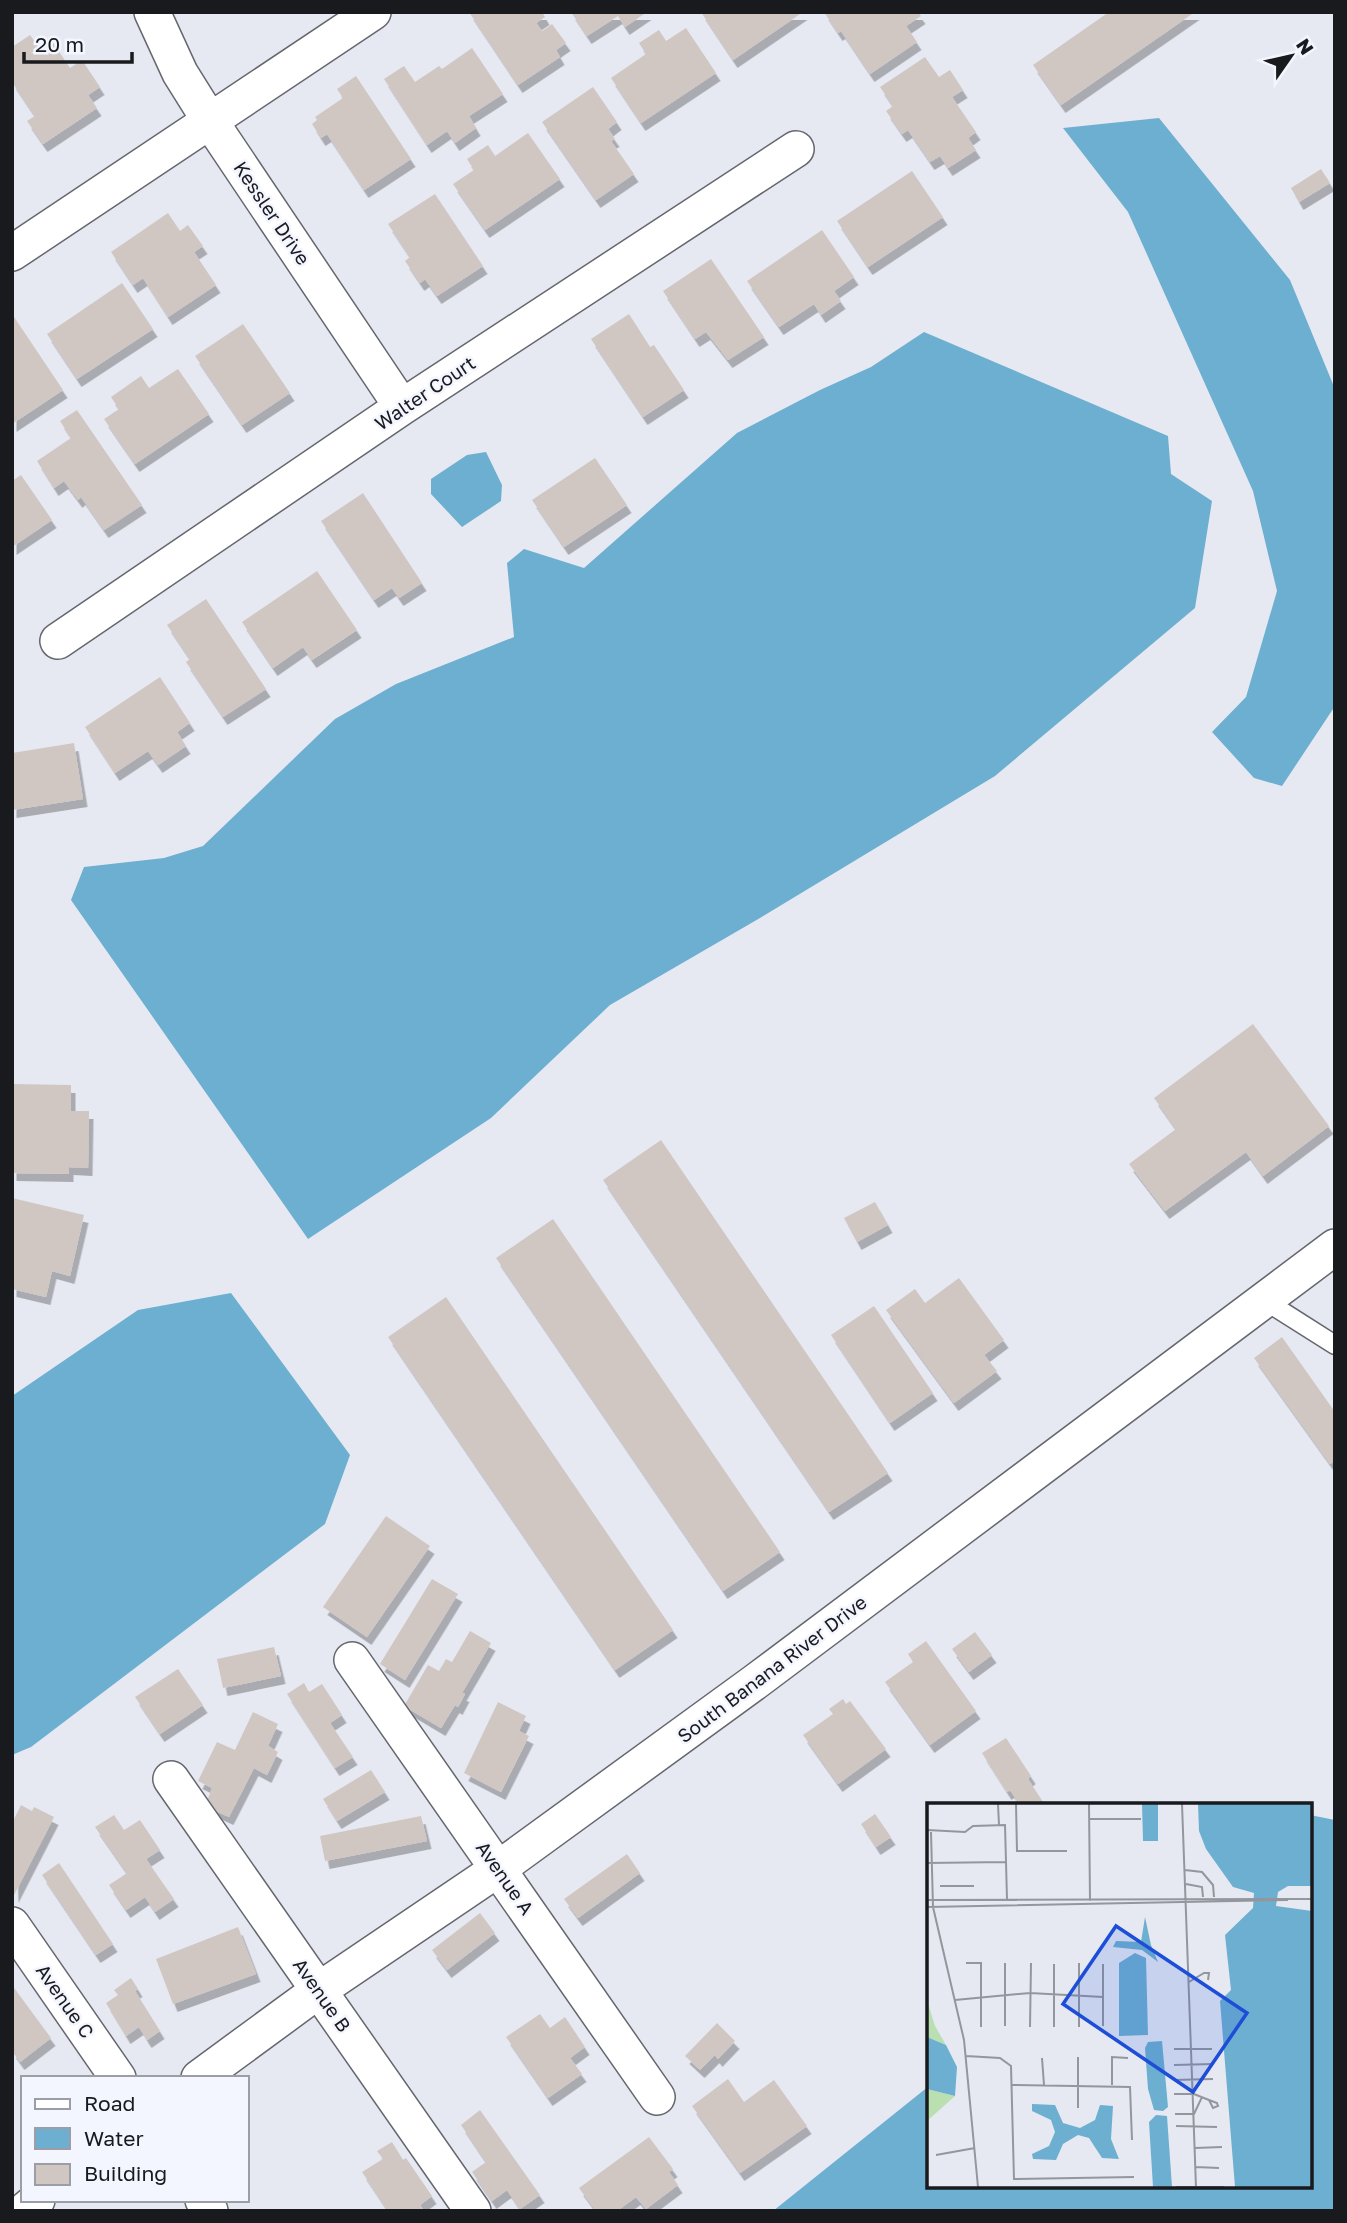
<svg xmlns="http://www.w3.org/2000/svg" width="1347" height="2223" viewBox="0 0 1347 2223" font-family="'Golos Text',sans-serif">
<defs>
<filter id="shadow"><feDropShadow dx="4.5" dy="8" stdDeviation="0" flood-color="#0004"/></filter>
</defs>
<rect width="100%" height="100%" fill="#e6e9f2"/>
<path fill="#6dafd0" d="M 1159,118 L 1290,280 L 1335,389 L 1335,706 L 1282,786 L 1254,778 L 1212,732 L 1246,697 L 1277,591 L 1253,491 L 1128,212 L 1063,128 Z
M 924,332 L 1168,436 L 1171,474 L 1212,501 L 1195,608 L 995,776 L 760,918 L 610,1005 L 491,1118 L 308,1239 L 71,900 L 84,867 L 164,858 L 203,846 L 335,719 L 396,684 L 514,637 L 507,563 L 524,549 L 584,568 L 737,433 L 820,390 L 871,367 Z
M 486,452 L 502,485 L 501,501 L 462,527 L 431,494 L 431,479 L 467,455 Z
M 231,1293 L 350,1455 L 325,1524 L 31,1747 L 12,1755 L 12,1396 L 138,1310 Z
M 1310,1815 L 1335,1820 L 1335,2211 L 773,2211 L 929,2086 L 929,2186 L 1310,2186 Z"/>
<path fill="#d0c7c3" filter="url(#shadow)" d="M 469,12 L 542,12 L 545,17 L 536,23 L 542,31 L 552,24 L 566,43 L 556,50 L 560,57 L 518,85 Z
M 571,12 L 647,12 L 625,27 L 618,16 L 587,36 Z
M 701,12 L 803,12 L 733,60 Z
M 824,12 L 918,12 L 921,16 L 906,26 L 917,42 L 870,74 L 841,31 L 838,33 Z
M 1109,12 L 1195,12 L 1061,105 L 1033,65 Z
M 686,28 L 716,73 L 641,123 L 611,78 L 646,54 L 639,43 L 659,30 L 666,41 Z
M 30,35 L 38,46 L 50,38 L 70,68 L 82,60 L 100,87 L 88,95 L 97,108 L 43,144 L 27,121 L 35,116 L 12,82 L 12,47 Z
M 472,48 L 503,94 L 469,116 L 476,128 L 455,143 L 447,131 L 427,145 L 384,79 L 404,66 L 415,82 L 439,66 L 442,69 Z
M 925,57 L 939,77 L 950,70 L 963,90 L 952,97 L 976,132 L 968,138 L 976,150 L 948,168 L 940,156 L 930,162 L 908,130 L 902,134 L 886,111 L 893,106 L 880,87 Z
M 356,76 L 411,159 L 364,190 L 327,134 L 321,138 L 312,124 L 317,120 L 315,117 L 343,98 L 337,89 Z
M 593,87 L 617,122 L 608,129 L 615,139 L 611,141 L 634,174 L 596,200 L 542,122 Z
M 528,133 L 560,179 L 485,230 L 453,184 L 474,170 L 467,159 L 488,145 L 495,156 Z
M 1321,169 L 1330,183 L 1299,202 L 1291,188 Z
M 912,171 L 943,217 L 868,267 L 837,221 Z
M 435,194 L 483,266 L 437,296 L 425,279 L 420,283 L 405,261 L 410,257 L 388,224 Z
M 168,213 L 180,231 L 188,225 L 203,246 L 194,252 L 216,285 L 168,317 L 143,278 L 133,285 L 111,252 Z
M 822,230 L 854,277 L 834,291 L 841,301 L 821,315 L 814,304 L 779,327 L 747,281 Z
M 711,259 L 764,337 L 728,360 L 706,332 L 695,339 L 663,291 Z
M 122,283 L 153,329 L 77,379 L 47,334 Z
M 12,314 L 63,390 L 12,424 Z
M 629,314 L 650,347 L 654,345 L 684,390 L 643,417 L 591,339 Z
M 243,324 L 290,393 L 242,425 L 195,356 Z
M 178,369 L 209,414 L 135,464 L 104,419 L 119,409 L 111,397 L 141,376 L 149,388 Z
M 77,410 L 142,505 L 104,530 L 81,497 L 78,500 L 64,481 L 54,488 L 37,461 L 71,438 L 60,421 Z
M 595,458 L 627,505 L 564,547 L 532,500 Z
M 21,475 L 52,520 L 12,547 L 12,481 Z
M 363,493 L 422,583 L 399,598 L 392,588 L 374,600 L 321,521 Z
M 317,571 L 357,630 L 312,660 L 303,647 L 273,668 L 242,622 Z
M 206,599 L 266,689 L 223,717 L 186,662 L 190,659 L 167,625 Z
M 160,677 L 190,723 L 177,732 L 186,746 L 158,765 L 148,751 L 115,773 L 85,727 Z
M 74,743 L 83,799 L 12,810 L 12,753 Z
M 1253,1024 L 1329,1126 L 1263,1176 L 1246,1152 L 1165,1211 L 1129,1164 L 1176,1129 L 1154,1098 Z
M 12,1084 L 71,1085 L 71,1111 L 89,1111 L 88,1168 L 69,1167 L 69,1174 L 12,1173 Z
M 661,1140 L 888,1473 L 829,1512 L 603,1180 Z
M 12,1198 L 84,1215 L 70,1276 L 52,1271 L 46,1297 L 12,1289 Z
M 875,1202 L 888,1225 L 857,1242 L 844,1218 Z
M 553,1219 L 780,1552 L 723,1591 L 496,1258 Z
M 959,1278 L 1004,1340 L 984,1355 L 997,1371 L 954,1403 L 886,1310 L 915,1289 L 925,1303 Z
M 446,1297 L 673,1630 L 615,1670 L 388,1337 Z
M 874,1306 L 933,1393 L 890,1423 L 831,1335 Z
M 1282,1337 L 1335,1412 L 1335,1461 L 1330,1464 L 1254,1358 Z
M 386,1516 L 430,1546 L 367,1637 L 323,1607 Z
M 432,1579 L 458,1594 L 405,1680 L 380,1664 Z
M 470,1631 L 491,1643 L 462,1693 L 465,1694 L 458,1707 L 455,1705 L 441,1728 L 404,1706 L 428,1665 L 439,1671 L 446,1659 L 452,1662 Z
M 975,1632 L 992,1655 L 969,1672 L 952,1649 Z
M 926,1641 L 976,1711 L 930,1745 L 885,1682 L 913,1662 L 908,1654 Z
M 274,1647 L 281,1676 L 223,1688 L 217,1659 Z
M 178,1669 L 203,1705 L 160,1734 L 135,1697 Z
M 304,1683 L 309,1692 L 322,1684 L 342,1715 L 330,1723 L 353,1757 L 335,1768 L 287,1694 Z
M 843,1699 L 846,1704 L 850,1701 L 886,1749 L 838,1784 L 803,1735 L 833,1714 L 829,1709 Z
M 498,1702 L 526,1716 L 519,1731 L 529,1736 L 501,1792 L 464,1773 Z
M 253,1712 L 278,1724 L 268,1746 L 278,1752 L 267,1775 L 254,1768 L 229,1817 L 205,1806 L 212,1788 L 198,1781 L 217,1742 L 235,1750 Z
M 1006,1738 L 1031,1776 L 1028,1779 L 1045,1805 L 1020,1805 L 1010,1790 L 1007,1792 L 982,1753 Z
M 371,1770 L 385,1792 L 337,1821 L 323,1799 Z
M 21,1805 L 32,1811 L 34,1807 L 54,1817 L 14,1895 L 12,1823 Z
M 875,1814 L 891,1837 L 876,1847 L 861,1824 Z
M 114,1815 L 124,1830 L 140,1820 L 160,1850 L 146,1859 L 174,1899 L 155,1912 L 145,1897 L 126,1910 L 109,1885 L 127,1873 L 95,1827 Z
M 421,1816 L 427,1841 L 325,1861 L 320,1836 Z
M 627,1854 L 640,1873 L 578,1918 L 564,1899 Z
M 59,1863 L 113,1944 L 96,1955 L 42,1875 Z
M 480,1913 L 495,1933 L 447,1970 L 432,1950 Z
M 238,1927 L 256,1974 L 173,2004 L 156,1959 Z
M 131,1978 L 138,1989 L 135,1991 L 160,2031 L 147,2040 L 139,2027 L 126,2036 L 106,2003 L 118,1995 L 114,1990 Z
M 12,1985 L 51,2038 L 20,2062 L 12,2051 Z
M 540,2014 L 550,2028 L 565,2017 L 585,2047 L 570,2058 L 582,2074 L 548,2098 L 506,2037 Z
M 717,2023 L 735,2041 L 718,2059 L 715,2055 L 700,2070 L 685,2056 Z
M 728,2079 L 744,2102 L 774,2080 L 807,2126 L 740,2173 L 692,2106 Z
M 480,2110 L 540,2195 L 520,2209 L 507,2190 L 492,2201 L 472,2172 L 486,2162 L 461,2125 Z
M 649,2137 L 673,2169 L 669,2172 L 678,2185 L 646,2209 L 636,2197 L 617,2211 L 596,2211 L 579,2188 Z
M 392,2142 L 403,2160 L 406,2158 L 432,2196 L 420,2205 L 424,2211 L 388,2211 L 362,2172 L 383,2159 L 377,2151 Z"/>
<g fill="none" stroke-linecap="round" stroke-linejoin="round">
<defs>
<path id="service" d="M 1264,1300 L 1335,1345"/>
<path id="minor" d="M 152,12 L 180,73 L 210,121 L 402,407
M 12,253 L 373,12
M 58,641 L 402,407 L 796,149
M 352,1660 L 657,2097
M 171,1779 L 473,2211
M 12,1925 L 118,2078
M 199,2078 L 319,1990 L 498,1869 L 755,1682 L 1335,1247
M 203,2200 L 210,2211
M 24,2211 L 37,2200"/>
</defs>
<use href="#service" stroke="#64676e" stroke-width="21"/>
<use href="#minor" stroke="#64676e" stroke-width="38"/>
<use href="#service" stroke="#fff" stroke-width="18"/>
<use href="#minor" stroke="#fff" stroke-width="35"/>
</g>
<g text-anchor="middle" stroke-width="5" stroke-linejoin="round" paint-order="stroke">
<g font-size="19" fill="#191a1d" stroke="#f3f6ff">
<text transform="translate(272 213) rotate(56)" y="7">Kessler Drive</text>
<text transform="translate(425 393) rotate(-34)" y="7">Walter Court</text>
<text transform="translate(772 1669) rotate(-37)" y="7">South Banana River Drive</text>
<text transform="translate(505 1878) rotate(55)" y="7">Avenue A</text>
<text transform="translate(322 1995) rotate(55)" y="7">Avenue B</text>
<text transform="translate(65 2001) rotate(55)" y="7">Avenue C</text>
</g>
</g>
<g transform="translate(927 1803)">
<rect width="385" height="385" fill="#e6e9f2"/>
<path d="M 0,197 L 8,223 L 19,242 L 0,234 ZM 0,286 L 28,293 L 0,318 Z" fill="#badfb1"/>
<path d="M 215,1 L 231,1 L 231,38 L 216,38 ZM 271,1 L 385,1 L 385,83 L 361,83 L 351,89 L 349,103 L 385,108 L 385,384 L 308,384 L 293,198 L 304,187 L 298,132 L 326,105 L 327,90 L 306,84 L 279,46 L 272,28 ZM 218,114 L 224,142 L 231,159 L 215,147 L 186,144 L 189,138 L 214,139 ZM 208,150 L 219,155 L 221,232 L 192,233 L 192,160 ZM 0,234 L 19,242 L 30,264 L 28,293 L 0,286 ZM 235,238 L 241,304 L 236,308 L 227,307 L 221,286 L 218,245 L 221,239 ZM 105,301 L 128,302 L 136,320 L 153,325 L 168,317 L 173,302 L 186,303 L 184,336 L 192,356 L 175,355 L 162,335 L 151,332 L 136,341 L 129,357 L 106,356 L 105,351 L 122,343 L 128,329 L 124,317 L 105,308 ZM 229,312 L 240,313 L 245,384 L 226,384 L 222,319 Z" fill="#6dafd0"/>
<path fill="none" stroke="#94969d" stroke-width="2" d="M 71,1 L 72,22M 89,1 L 90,48 L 140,48M 162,1 L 163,98M 255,1 L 269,384M 162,16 L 214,16M 0,27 L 38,29 L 46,23 L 78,22 L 80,96M 4,29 L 6,104 L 37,237 L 51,384M 0,60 L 79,59M 258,67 L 275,69 L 286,82 L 287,94M 259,81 L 275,84 L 276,94M 13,83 L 47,83M 0,97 L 385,96M 0,104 L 361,97M 39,160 L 54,160 L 54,224M 78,160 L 78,223M 262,179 L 277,170 L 282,170 L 281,177M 28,197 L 103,190 L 176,194M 176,223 L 176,161M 103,224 L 104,160M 127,224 L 127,161M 152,224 L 152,160M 247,246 L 285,246M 39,253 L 73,255 L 84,263 L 87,376 L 207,374M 115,255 L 117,282M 247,262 L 286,261M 247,277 L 286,276M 84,282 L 203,284 L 205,337M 185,282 L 185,254 L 201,255M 247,291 L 267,291 L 282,297 L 290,300 L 291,303 L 286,305 L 282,297M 151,305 L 151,254M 248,311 L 267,311 L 275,294M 249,323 L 290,324M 268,345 L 295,344M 9,352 L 48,345M 269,364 L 292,365M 249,384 L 297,384"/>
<path fill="#1d4ed8" fill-opacity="0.15" stroke="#1d4ed8" stroke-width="3.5" d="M 189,123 L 320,210 L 266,289 L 136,201 Z"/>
<rect width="385" height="385" fill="none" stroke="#191a1d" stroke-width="3.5"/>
</g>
<rect width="1347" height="2223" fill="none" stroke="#191a1d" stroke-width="28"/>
<rect x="21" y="2076" width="228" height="126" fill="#f3f6ff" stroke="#9c9ea5" stroke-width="2"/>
<rect x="35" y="2099" width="35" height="10" fill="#ffffff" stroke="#9c9ea5" stroke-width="2"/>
<text x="84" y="2111" font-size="21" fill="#191a1d">Road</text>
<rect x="35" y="2128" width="35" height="21" fill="#6dafd0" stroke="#9c9ea5" stroke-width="2"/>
<text x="84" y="2146" font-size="21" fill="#191a1d">Water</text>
<rect x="35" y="2164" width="35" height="21" fill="#d0c7c3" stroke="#9c9ea5" stroke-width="2"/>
<text x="84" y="2181" font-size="21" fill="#191a1d">Building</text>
<g transform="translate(1291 56) rotate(56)" stroke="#f3f6ff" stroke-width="5" paint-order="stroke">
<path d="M0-5L12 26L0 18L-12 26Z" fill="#191a1d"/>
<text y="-10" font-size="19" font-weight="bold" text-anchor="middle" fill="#191a1d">N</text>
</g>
<path d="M24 52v10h108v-10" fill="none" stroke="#191a1d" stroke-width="3.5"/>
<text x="35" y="52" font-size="21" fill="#191a1d" stroke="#f3f6ff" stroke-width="5" paint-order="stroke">20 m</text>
</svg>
